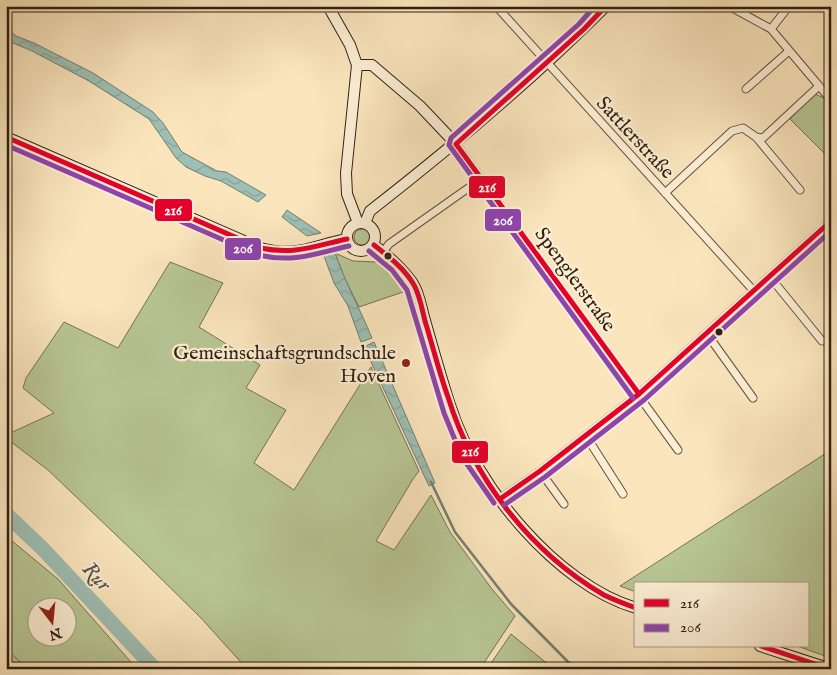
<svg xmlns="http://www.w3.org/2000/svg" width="837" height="675" viewBox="0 0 837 675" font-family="'IM FELL English',serif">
<defs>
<pattern id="wetland-marsh" width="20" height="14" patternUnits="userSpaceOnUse" patternTransform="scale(1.25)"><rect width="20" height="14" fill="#b8c695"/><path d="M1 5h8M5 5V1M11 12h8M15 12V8" fill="none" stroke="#9eaa7f"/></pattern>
<pattern id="water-waves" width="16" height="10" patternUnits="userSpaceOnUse" patternTransform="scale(1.25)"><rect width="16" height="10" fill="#9ebfb4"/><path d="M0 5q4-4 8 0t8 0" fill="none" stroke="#88a49a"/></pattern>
</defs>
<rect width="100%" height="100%" fill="#fae5bd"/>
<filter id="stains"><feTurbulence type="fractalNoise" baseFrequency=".004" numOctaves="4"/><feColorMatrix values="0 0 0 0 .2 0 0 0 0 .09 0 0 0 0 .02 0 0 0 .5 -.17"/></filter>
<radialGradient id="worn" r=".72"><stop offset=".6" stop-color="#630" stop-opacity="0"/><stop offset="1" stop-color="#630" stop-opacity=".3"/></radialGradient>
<path fill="#b8c695" stroke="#747354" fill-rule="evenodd" d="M 815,94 L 824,98 L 831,109 L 831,160 L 790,119 Z
M354 237a8 8 0 1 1 16 0a8 8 0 1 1-16 0Z
M 335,253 L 353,261 L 378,262 L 397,277 L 404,285 L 406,291 L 359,307 L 344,277 Z
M 170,262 L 223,283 L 199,327 L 260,365 L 246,388 L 286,410 L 254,463 L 294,490 L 371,367 L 419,471 L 413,479 L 376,541 L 394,550 L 431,495 L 450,532 L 492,589 L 515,616 L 480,669 L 247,669 L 201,618 L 135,553 L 48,470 L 6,438 L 6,435 L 54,413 L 23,388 L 26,378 L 64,322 L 118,348 Z
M 831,450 L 831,658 L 797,646 L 808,646 L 808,584 L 636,584 L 636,592 L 620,586 Z
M 6,536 L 58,579 L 137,669 L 6,669 ZM 38,608 L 68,608 L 68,638 L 38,638 Z
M 511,634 L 554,669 L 487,669 Z"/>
<path fill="url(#wetland-marsh)" stroke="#747354" d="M 6,649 L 28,669 L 6,669 Z"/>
<path fill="url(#water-waves)" stroke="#727f73" d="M 6,28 L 16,36 L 34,43 L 93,73 L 153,112 L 163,123 L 182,152 L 217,171 L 226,172 L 266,195 L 258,202 L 221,181 L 205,176 L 186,167 L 176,158 L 149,119 L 89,81 L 32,51 L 6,40 Z
M 287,210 L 321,233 L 307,236 L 282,217 Z
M 335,253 C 345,282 360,309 372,338 L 361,342 L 348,306 L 334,283 L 324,256 Z
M 374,342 L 435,483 L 429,486 L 364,347 Z"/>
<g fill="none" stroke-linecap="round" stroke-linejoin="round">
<path stroke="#727f73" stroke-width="2.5" d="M 431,482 L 455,532 L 511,604 L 575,669"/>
<path stroke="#9ebfb4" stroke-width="15" d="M 6,514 L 44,550 L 155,669"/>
<defs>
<path id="street" d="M 496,6 L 753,290
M 729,6 L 771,29 L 831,100
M 771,29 L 789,6
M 746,89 L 789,51
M 756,137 L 763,138 L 819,86
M 456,144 L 678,450
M 665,193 L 732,131 L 743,128 L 756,137 L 800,190
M 383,252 L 389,244 L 481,179
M 770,277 L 822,341
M 707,334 L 753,398
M 586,436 L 623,494
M 540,471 L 564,504
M 500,499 L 540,471 L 639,394 L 831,221"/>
<path id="secondary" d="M 328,6 L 350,45 L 357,65 L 346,173 L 347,194 L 358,223
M 357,65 L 372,65 L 420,106 L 456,144
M 6,137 L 260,248 C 299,258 311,246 347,239
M347 237a14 14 0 1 1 28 0a14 14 0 1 1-28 0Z
M 365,223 L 370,211 C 452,147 532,80 606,6
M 374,245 C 387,255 401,267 412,282 C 419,292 421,306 424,317 C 433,348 441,378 451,408 C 476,486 556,584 636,608
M 760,646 L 831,669"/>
</defs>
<use href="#street" stroke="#62513d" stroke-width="9"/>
<use href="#secondary" stroke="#302012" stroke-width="12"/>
<use href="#street" stroke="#fceed4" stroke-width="7"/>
<use href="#secondary" stroke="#fceed4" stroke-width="10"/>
<defs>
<path id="bus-1" d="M 606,6 L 584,29 L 456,144 L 639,394
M 6,137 L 260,248 C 295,255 314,246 347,239
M 374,245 C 388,256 405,269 414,285 C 420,296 422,309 425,321 C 433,347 439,372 448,397 C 473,478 530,552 604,595 C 614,600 625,604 636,608
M 500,499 L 540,471 L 639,394 L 831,221
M 761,646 L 830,669"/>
<path id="bus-2" d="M 595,6 L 579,24 L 451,138 L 449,145 L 633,398
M 6,145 L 258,255 C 294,263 314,254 349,246
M 369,251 L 392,270 L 407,290 L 444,413 L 462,457 L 494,503
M 504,505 L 545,477 L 644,400 L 831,231"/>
</defs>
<use href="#bus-1" stroke="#fceed4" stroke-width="9"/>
<use href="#bus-2" stroke="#fceed4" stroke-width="9"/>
<use href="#bus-1" stroke="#e4002b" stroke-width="5"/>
<use href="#bus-2" stroke="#8e44ad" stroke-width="5"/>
</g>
<g fill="#302012" stroke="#fceed4" stroke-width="2">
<circle cx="388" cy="256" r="4.5"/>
<circle cx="719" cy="332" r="4.5"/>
</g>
<circle fill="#8f2418" stroke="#fceed4" stroke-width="2" cx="406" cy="363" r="5"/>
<g text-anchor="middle" stroke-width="4.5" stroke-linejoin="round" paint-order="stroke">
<g font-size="20" fill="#302012" stroke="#fceed4">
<text transform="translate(636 137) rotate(47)" y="7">Sattlerstraße</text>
<text transform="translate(576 279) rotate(54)" y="7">Spenglerstraße</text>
</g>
<g font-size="20" fill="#302012" stroke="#fceed4" text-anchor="end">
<text x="396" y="359">Gemeinschaftsgrundschule<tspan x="396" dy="23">Hoven</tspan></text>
</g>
<g font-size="21" font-style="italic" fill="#515043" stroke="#fceed4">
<text transform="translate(97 576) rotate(47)" y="7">Rur</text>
</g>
</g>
<g stroke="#fceed4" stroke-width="2">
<rect x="468" y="175" width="38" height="24" rx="5" fill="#e4002b"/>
<rect x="154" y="198" width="39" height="24" rx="5" fill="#e4002b"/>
<rect x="484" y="208" width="38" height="24" rx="5" fill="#8e44ad"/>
<rect x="224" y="237" width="38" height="24" rx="5" fill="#8e44ad"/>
<rect x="451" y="440" width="38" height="24" rx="5" fill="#e4002b"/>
</g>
<g font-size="14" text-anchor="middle" font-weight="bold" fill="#fff">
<text x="487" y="192">216</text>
<text x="173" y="215">216</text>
<text x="503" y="225">206</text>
<text x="243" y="253">206</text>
<text x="470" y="456">216</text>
</g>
<rect width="837" height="675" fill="none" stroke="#fae5bd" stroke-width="25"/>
<rect x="8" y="8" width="822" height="660" fill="none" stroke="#302012" stroke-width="2.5"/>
<rect x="12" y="12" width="812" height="650" fill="none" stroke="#302012"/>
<rect x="634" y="582" width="175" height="65" fill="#fceed4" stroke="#aa9c86"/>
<rect x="644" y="599" width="25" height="8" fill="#e4002b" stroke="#aa9c86"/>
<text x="680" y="608" font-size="15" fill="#302012">216</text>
<rect x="644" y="624" width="25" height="8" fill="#8e44ad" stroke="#aa9c86"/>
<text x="680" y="632" font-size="15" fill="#302012">206</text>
<g transform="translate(52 622) rotate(164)"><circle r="24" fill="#fceed4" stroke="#aa9c86"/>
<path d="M0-4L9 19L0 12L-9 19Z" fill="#8f2418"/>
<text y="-8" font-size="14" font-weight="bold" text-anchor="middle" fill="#302012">N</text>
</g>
<rect width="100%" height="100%" filter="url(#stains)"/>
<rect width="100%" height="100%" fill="url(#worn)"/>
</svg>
